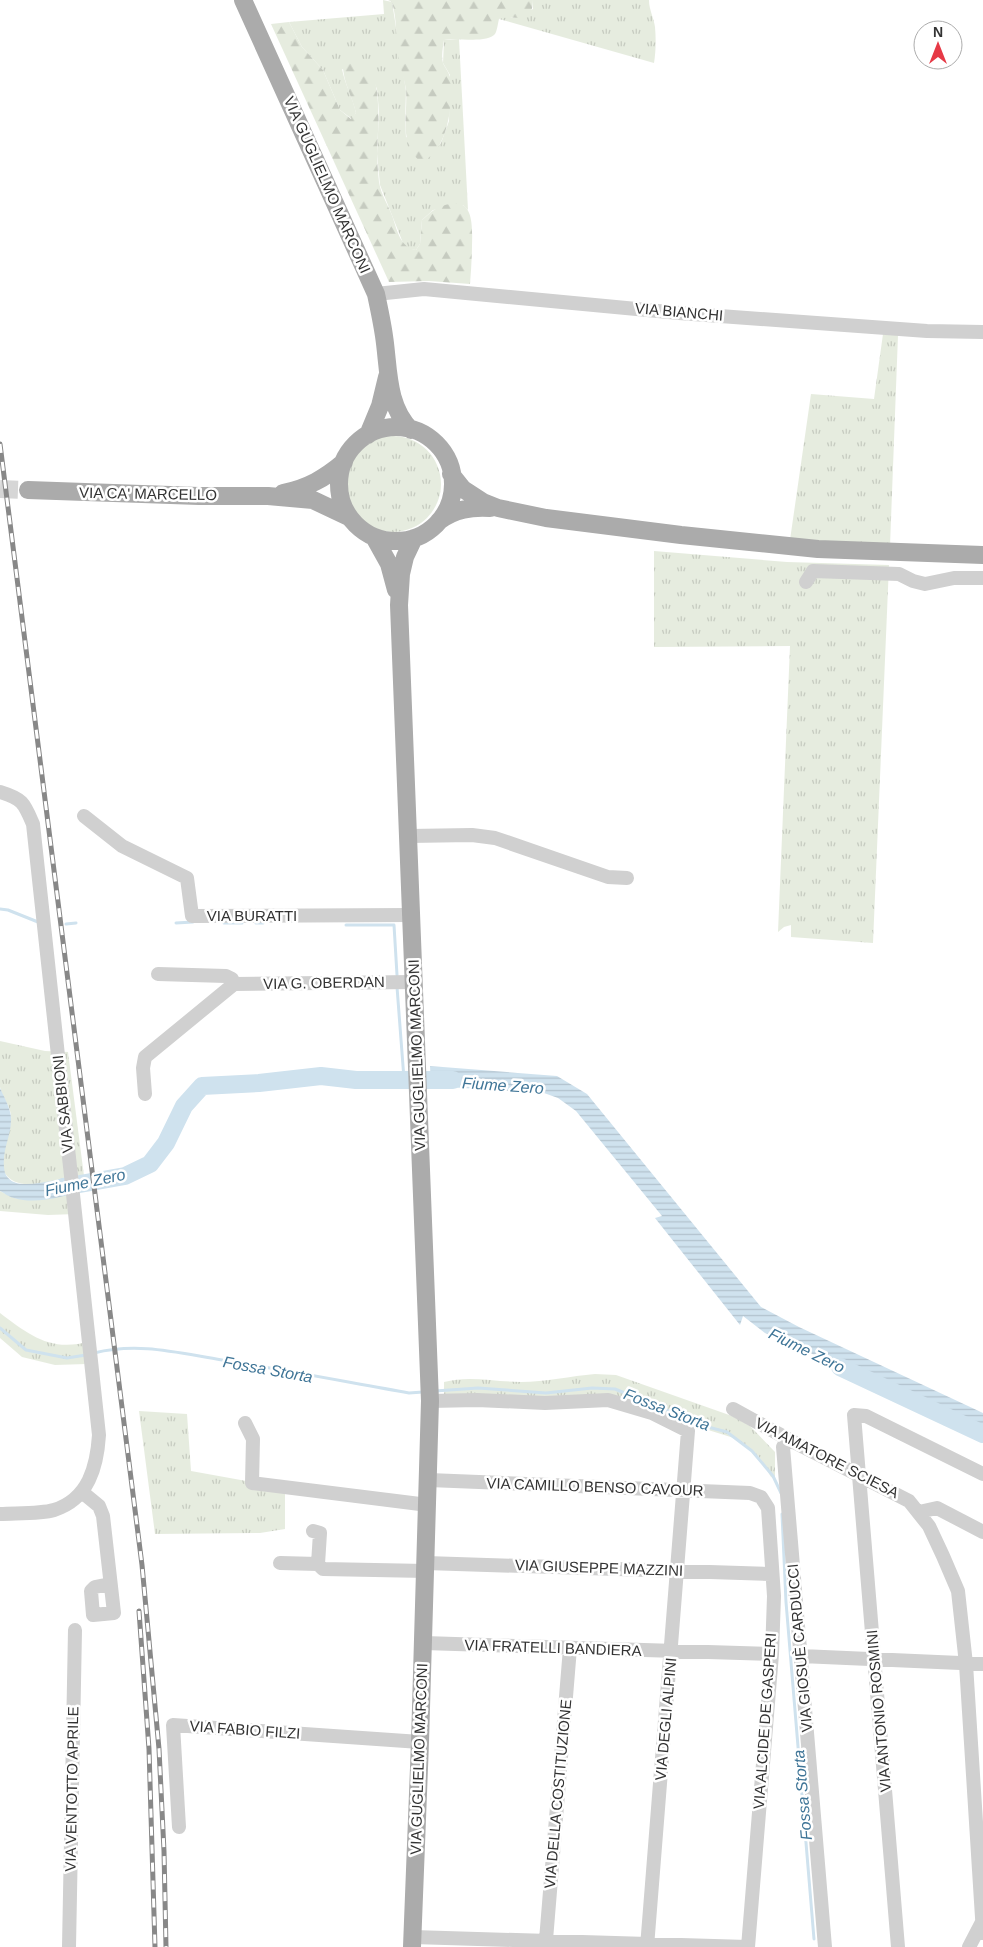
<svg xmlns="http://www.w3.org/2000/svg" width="983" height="1947" viewBox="0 0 983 1947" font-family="Arial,sans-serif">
<defs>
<pattern id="grass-tufts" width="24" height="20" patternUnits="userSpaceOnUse" patternTransform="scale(1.25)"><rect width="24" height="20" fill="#e6ecdf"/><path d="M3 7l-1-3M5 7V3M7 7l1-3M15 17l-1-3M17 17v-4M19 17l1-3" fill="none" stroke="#c6cbc0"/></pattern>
<pattern id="forest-firs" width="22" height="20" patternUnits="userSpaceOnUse" patternTransform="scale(1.25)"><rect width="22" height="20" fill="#e6ecdf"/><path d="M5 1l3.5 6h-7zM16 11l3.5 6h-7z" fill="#c6cbc0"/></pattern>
<pattern id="water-rules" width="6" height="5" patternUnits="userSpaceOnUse" patternTransform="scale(1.25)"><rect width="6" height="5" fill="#cfe2ee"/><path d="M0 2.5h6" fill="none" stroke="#b2c2cd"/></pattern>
</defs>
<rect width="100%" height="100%" fill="#fff"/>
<path fill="url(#grass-tufts)" d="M 383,0 L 392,2 L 406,91 L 405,122 L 406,137 L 436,148 L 441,143 L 449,121 L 450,75 L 443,63 L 444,40 L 459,39 L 468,210 L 463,205 L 433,210 L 422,220 L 420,244 L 416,250 L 408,249 L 403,243 L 380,185 L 377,154 L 379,112 L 377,89 L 374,82 L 342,69 C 345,85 353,98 356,113 L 352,119 L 340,110 L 323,70 L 302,47 L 289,22 L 384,14 Z
M 533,0 L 649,0 C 649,10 654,18 655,27 C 656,38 656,51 654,63 L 499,19 L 506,16 L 514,18 L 533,9 Z
M 883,334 L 898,335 L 890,546 L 790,540 L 811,394 L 874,399 Z
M345 484a48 48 0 1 1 96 0a48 48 0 1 1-96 0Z
M 654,551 L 787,562 L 889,565 L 873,943 L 791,937 L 791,925 L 784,927 L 778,932 L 790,646 L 654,647 Z
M 0,1041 L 45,1051 L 68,1052 L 84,1176 C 61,1177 17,1198 3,1170 C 1,1165 0,1158 1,1152 C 2,1141 10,1130 11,1119 C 12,1107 2,1098 0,1087 C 0,1072 0,1056 0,1041 Z
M 0,1191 L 14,1198 L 33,1200 L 73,1193 L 76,1214 L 48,1215 L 0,1211 Z
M 0,1313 C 29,1335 52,1353 90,1341 L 86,1364 L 55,1365 L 22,1357 L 0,1338 Z
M 595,1374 L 616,1375 L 732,1416 L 750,1426 L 775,1452 L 775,1479 L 771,1477 L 759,1457 L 737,1439 L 689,1424 L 638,1399 L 609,1395 L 444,1398 L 444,1382 C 469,1375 496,1382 521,1382 C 545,1382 571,1376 595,1374 Z
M 139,1411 L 187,1414 L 191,1471 L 285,1488 L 285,1529 L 260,1533 L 155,1534 Z"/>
<path fill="url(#forest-firs)" d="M 388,0 L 533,0 C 532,28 516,13 499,19 C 498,23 497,31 495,34 C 487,44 456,37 444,40 C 443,47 441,56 443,63 C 445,68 449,72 450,77 C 454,101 448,154 420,162 C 398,138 408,118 406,89 C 404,78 400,67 398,55 C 396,38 397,19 392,2 Z
M 289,22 L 302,47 L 323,70 L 340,110 L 351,119 L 356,113 C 352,95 342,81 343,62 C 387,43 378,128 377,151 C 377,161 378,172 379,182 C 381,195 389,206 393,218 C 397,231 401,248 416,250 L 420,244 L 422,220 C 426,217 430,212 434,210 C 471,191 473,216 472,245 C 472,258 471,271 470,284 L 429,281 L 389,282 L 271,24 Z"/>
<path fill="url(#water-rules)" d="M 430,1066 L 557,1076 L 587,1094 L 761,1307 L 799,1327 L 983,1413 L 983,1433 L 923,1403 L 765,1333 L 743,1316 L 740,1325 L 655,1218 L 662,1216 L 576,1111 L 558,1098 L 544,1093 L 431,1086 Z
M 0,1088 C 4,1097 10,1107 11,1117 C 12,1137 0,1151 5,1173 C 8,1180 15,1184 23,1184 C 44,1185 64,1176 84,1176 L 86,1190 C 64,1196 37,1205 14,1198 C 9,1197 4,1193 0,1191 Z"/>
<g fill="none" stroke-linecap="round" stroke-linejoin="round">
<path stroke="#cfe2ee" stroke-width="3" d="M 0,909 L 8,910 L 38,922
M 176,923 L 193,922
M 224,923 L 242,923
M 256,923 L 263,923
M 66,924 L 76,923
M 346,925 L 394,925 L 397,975
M 397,987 L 404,1079
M 0,1328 L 26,1350 L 67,1358 L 86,1355
M 94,1353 C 139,1342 178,1353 222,1360 C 284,1370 347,1382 409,1393 L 423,1392
M 435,1391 L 478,1388 L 546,1393 L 592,1388 L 615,1389 L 708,1427 L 727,1432 L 752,1451 L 773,1476 L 781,1493
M 782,1514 L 786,1602 L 814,1939"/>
<path stroke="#cfe2ee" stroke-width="18" d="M 63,1187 L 125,1176 L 150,1164 L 166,1143 L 184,1106 L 202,1086 L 259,1083 L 321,1076 L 356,1080 L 453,1080
M 840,1367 L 983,1434"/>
<path stroke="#d6d6d6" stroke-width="18" stroke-dasharray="18 9" stroke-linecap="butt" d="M 0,489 L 28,490"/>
<path stroke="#d0d0d0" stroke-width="14" d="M 376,294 L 424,289 L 679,313 L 927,331 L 983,332
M 806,582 L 813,571 L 899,574 L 913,581 L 925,584 L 954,578 L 983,578
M 0,792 C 23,799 24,803 33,824 L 99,1435 C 97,1466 89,1499 54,1510 C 41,1514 15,1513 0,1514
M 84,816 L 122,846 L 187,878 L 192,916 L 411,915
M 409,836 L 472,835 L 495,838 L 608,877 L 627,878
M 158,974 L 226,976 L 232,979 L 234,984
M 145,1094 L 143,1068 L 145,1057 L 234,984 L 414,982
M 430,1401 L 477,1400 L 545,1403 L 608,1400 L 652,1413 L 688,1431 L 647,1947
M 733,1409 L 788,1439 L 909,1501 L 929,1526 L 943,1556 L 958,1591 L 966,1664 L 983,1933
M 245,1423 L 253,1439 L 252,1483 L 428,1505
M 788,1439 L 783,1447 L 825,1947
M 429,1480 L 750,1493 L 761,1497 L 768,1508 L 774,1596 L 772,1654 L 748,1947
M 82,1492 L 99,1506 L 103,1516 L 114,1613 L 93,1615 L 91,1591 L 95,1587 L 110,1584
M 919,1512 L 937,1508 L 983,1532
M 313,1531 L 320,1533 L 318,1564
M 280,1563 L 318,1564 L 323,1569 L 426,1571
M 426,1563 L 772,1574
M 424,1643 L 772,1654
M 801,1656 L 983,1664
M 179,1827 L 173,1725 L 420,1742
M 413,1937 L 747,1947
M 546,1940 L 570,1648
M 69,1947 L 75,1630
M 898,1947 L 854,1415 L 866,1416 L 983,1474
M 969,1947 L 982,1922"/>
<path stroke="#ababab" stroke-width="18" d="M 243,0 L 376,294 C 379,308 382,322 384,336 C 389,368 386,405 411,430
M339 484a57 57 0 1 1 114 0a57 57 0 1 1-114 0Z
M 368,435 L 380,406 L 387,377
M 451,474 L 463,489 L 483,502 L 498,508 L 546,518 L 681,535 L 818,549 L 983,555
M 28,490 L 199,496 L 268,496 L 313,500 L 349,517
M 283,493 C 308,488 325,478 344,462
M 439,521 C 455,509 471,507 490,508
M 374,537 L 389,564 L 396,590
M 412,1947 L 420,1742 L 430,1401 L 399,605 L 401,574 L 405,557 L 414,538"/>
<defs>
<path id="rail" d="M 0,444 L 142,1565 L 159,1749 L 164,1851 L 166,1947
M 139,1611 L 149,1749 L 155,1947"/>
</defs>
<use href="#rail" stroke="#888" stroke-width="5"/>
<use href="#rail" stroke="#fff" stroke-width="3" stroke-dasharray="9" stroke-linecap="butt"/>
</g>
<g text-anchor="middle" stroke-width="5" stroke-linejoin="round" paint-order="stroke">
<g font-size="15" fill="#333" stroke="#fff">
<text transform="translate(327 185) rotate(66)" y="5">VIA GUGLIELMO MARCONI</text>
<text transform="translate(679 312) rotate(5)" y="5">VIA BIANCHI</text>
<text transform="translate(148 494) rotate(1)" y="5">VIA CA' MARCELLO</text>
<text x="252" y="921">VIA BURATTI</text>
<text transform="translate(324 983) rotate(-1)" y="5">VIA G. OBERDAN</text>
<text transform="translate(417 1055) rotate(-92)" y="5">VIA GUGLIELMO MARCONI</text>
<text transform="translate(63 1104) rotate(-96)" y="5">VIA SABBIONI</text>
<text transform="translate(827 1458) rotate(27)" y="5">VIA AMATORE SCIESA</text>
<text transform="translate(595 1487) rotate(2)" y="5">VIA CAMILLO BENSO CAVOUR</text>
<text transform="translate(599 1568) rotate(2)" y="5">VIA GIUSEPPE MAZZINI</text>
<text transform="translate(553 1648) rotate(2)" y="5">VIA FRATELLI BANDIERA</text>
<text transform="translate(800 1648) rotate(-95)" y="5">VIA GIOSUÈ CARDUCCI</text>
<text transform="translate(879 1711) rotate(-95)" y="5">VIA ANTONIO ROSMINI</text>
<text transform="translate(666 1719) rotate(-85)" y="5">VIA DEGLI ALPINI</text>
<text transform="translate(765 1721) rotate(-86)" y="5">VIA ALCIDE DE GASPERI</text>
<text transform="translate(245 1730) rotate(4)" y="5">VIA FABIO FILZI</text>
<text transform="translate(419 1759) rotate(-88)" y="5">VIA GUGLIELMO MARCONI</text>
<text transform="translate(72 1789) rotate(-89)" y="5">VIA VENTOTTO APRILE</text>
<text transform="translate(558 1794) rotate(-85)" y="5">VIA DELLA COSTITUZIONE</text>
</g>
<g font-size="16" font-style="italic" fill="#3f7597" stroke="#fff">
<text transform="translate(503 1085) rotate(4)" y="6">Fiume Zero</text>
<text transform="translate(85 1182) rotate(-12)" y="6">Fiume Zero</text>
<text transform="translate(807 1350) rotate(26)" y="6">Fiume Zero</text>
<text transform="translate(268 1369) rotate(10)" y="6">Fossa Storta</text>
<text transform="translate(667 1409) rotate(21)" y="6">Fossa Storta</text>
<text transform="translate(802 1795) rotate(-95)" y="6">Fossa Storta</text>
</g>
</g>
<g transform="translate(938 45)"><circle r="24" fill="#ffffff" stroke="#adadad"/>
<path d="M0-4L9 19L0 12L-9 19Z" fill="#e63946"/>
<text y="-8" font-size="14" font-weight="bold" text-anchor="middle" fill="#333333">N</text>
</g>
</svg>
